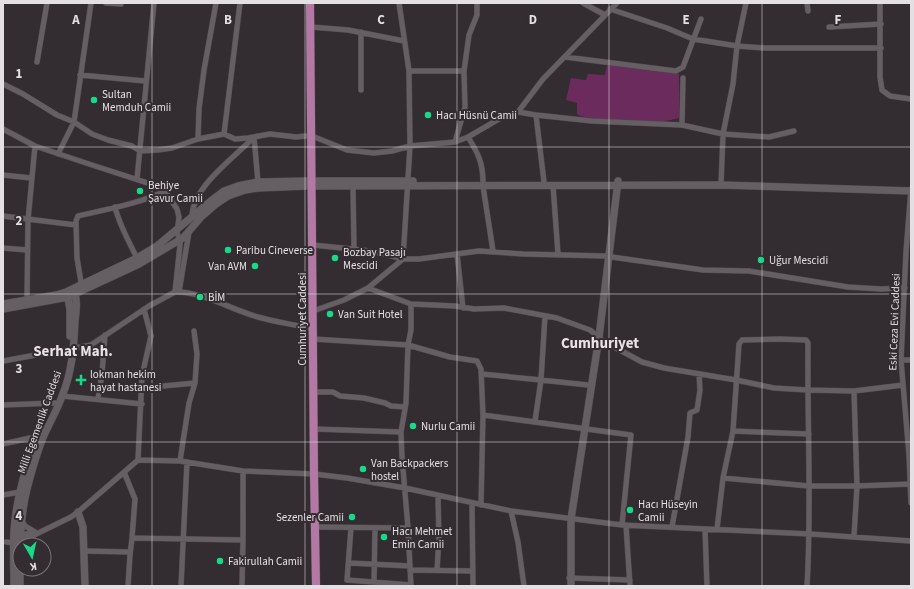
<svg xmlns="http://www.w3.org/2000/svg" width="914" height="589" viewBox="0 0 914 589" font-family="'Source Sans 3',sans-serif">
<rect width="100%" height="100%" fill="#332c30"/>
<path fill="#6b2b5c" d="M 607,65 L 679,74 L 679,118 C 672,120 665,121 657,122 C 645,122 583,121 577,114 L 577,103 L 566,100 L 571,78 L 586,80 L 588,74 L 605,75 Z"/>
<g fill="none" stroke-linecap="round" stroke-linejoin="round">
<defs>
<path id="street" d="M 106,3 L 121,4
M 583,3 L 605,15
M 807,3 L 808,11
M 880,3 L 880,77 L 882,90 L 890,96 L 911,99
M 610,9 L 667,28 L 693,39 L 737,46 L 765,48 L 881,48
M 311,27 L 348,30 L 404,41
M 829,27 L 881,24
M 565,57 L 676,71 L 683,67 L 701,19
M 37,62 L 47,3
M 409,71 L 464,71
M 80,75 L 145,81
M 3,84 L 23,94 L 57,115 L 74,122 L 92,134 L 108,140 L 132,146 L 140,151 L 158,150 L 172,148 L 198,139 L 224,134 L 235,139 L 248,138 L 270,134 L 296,137 L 306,136
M 361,90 L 361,32
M 518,112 L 536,115 L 592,121 L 682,125 L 723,134 L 769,137 L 794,131
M 536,115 L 544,182
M 682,125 L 683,78
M 3,129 L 35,146 L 89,164 L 160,187 L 165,191 L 177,209 L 179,217 L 177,233 L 180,240 L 180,245 L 175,292
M 224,134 L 240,3
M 312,136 L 347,150 L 374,153 L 392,151 L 410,146 L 455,142 L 468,137 L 499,119 L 518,112 L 543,79 L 617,3
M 254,137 L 258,182
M 468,137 C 478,153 483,163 483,182
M 198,139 L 199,109 L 204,70 L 216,3
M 455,142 L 465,107 L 464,71 L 469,35 L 477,15 L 477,3
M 58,154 L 74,122 L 91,3
M 3,175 L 31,178
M 137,179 L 154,3
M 553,185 L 558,254
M 721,185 L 723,134 L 733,84 L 737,46 L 746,3
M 483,186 L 493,251
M 353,187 L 354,249
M 911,189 L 906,252 L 901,360 L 909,455 L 911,503
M 115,207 C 119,224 129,242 137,258
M 3,216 L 76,225
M 192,217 C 192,187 234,158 253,138
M 313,245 L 362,250 L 385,254 L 403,259 L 419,259 L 479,251 L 523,254 L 605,256 L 703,270 L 749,271 L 848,287 L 881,289 L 905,288
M 3,248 L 27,250
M 457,254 L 463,308
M 82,288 L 77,258 L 76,221 L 78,216 C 104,210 142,203 165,191
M 368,288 L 411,304
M 179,292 L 189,232
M 27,300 L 28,220 L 35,146
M 313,311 L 344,300 L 368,288 L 403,259 L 410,146 L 409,71 L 399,3
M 545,316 L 541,380 L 588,385
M 313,339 L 408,345 L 406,403 L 401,432 L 402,457 L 408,528 L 411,586
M 901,360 L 911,360
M 3,361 L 91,345 L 149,306 L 175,292 C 201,291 232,310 258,317 C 275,322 292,324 309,328
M 482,374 L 541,380 L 535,421
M 142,388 L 195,383
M 314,392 L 333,392 L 340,396 L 364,398 L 385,403 L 391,406 L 405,407
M 62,396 L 142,404
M 98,399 L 102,374 L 105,335
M 3,405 L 55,403
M 483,415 L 631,435 L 622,525
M 314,429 L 401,432
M 733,431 L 809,434
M 3,444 L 39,436
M 138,460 L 142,376 L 151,336 L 144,309
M 180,461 L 189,403 L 195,383 L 197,354 L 194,331
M 124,472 L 135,499 L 132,538 L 130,555 L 128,586
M 723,478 L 809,486 L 857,486 L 911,484
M 3,495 L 20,492
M 472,503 L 473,586
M 481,505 L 483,415 L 481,369 L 477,361 L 450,357 L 408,345 L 411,330 L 411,304 L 455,306 L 474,309 L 504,308 L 557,318 L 590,330 L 603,341 L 642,362 L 664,368 L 736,380 L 774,388 L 807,390 L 854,391 L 903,385
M 511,511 L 518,542 L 524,586
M 21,520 L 25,526 L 35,532
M 626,525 L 630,586
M 315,527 L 408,528
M 672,527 L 688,437 L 690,413 L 697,410 L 700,390 L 699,374
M 351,528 L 347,580 L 411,585
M 705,529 L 707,586
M 717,529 L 723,478 L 733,431 L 739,344 L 742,340 L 780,339 L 806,340 L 808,343 C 807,424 812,505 807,586
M 18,536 L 35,532
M 854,536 L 857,486 L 854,391
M 132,538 L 243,540
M 6,542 L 14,543 L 20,542 L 71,517 L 78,512 L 138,460 L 180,461 L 243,471 L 314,474 L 347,478 L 405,488 L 511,511 L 622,525 L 810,534 L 911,541
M 84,551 L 130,552
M 349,563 L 410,566
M 410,570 L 473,571
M 437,570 L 439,539 L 438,496
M 569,578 L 630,580
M 374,582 L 375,528
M 181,586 L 187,462
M 242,586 L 243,540 L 243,471"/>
<path id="secondary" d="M 67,294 L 70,309 L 70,336
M 3,304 L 56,295 L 66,292 L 137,258 L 157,246 L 212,200 L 224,191 L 238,186 L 258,182 L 307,181 L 413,181
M 3,309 L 68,297 L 139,264 L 183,238 L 202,216 L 216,204 L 228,196 L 245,190 L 258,188 L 307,186 L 721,185 L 911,191
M 78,512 L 83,527 L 85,586
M 14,586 C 14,568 13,549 14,531 C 16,499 27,459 41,431
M 20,586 C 20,553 19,521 27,489 C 31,473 36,456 42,440 C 48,425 57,411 62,396 C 72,373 74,346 75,321 C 76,312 78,301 74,291
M 571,586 L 571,519 L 599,337 L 618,181"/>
<path id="primary" d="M 310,3 L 314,474 L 316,586"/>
</defs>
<use href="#street" stroke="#4e494d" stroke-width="6"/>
<use href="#secondary" stroke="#4e494d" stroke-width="8"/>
<use href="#primary" stroke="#4e494d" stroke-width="9"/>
<use href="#street" stroke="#655e63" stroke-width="5"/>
<use href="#secondary" stroke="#655e63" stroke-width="7"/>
<use href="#primary" stroke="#b478a4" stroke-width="8"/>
</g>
<path fill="none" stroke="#e3dfe2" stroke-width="1" stroke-opacity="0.55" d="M 152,3 L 152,586M 305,3 L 305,586M 457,3 L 457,586M 609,3 L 609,586M 762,3 L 762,586M 3,147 L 911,147M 3,294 L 911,294M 3,442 L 911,442"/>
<g fill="#18d989" stroke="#332c30" stroke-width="1.5">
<circle cx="94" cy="100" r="4"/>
<circle cx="428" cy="115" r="4"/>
<circle cx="140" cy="191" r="4"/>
<circle cx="228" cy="250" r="4"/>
<circle cx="335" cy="258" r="4"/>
<circle cx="761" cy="260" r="4"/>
<circle cx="255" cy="266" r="4"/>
<circle cx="200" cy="297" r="4"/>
<circle cx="330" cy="314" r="4"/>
<path d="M79 374h4v4h4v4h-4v4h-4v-4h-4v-4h4z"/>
<circle cx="413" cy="426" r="4"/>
<circle cx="363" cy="469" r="4"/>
<circle cx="630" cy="510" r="4"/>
<circle cx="352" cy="517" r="4"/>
<circle cx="384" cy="537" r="4"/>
<circle cx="220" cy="561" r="4"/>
</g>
<g text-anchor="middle" stroke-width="4" stroke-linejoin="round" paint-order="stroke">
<g font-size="11" fill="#e3dfe2" stroke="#332c30" text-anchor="start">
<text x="102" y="98">Sultan<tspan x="102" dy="13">Memduh Camii</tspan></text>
<text x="436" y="119">Hacı Hüsnü Camii</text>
<text x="148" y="189">Behiye<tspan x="148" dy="13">Şavur Camii</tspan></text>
<text x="236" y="254">Paribu Cineverse</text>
<text x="343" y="256">Bozbay Pasajı<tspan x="343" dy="13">Mescidi</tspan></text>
<text x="769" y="264">Uğur Mescidi</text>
<text x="247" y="270" text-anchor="end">Van AVM</text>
<text x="208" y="301">BİM</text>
<text x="338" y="318">Van Suit Hotel</text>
<text x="90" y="378">lokman hekim<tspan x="90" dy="13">hayat hastanesi</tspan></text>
<text x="421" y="430">Nurlu Camii</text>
<text x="371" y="467">Van Backpackers<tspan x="371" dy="13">hostel</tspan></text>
<text x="638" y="508">Hacı Hüseyin<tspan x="638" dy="13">Camii</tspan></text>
<text x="344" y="521" text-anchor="end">Sezenler Camii</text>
<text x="392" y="535">Hacı Mehmet<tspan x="392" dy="13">Emin Camii</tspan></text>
<text x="228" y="565">Fakirullah Camii</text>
</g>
<g font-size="11" fill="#e3dfe2" stroke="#332c30">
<text transform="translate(302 319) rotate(-90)" y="4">Cumhuriyet Caddesi</text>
<text transform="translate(894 322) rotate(-88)" y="4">Eski Ceza Evi Caddesi</text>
<text transform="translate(39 422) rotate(-70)" y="4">Milli Egemenlik Caddesi</text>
</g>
<g font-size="15" font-weight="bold" fill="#eae1e7" stroke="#332c30">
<text x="600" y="348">Cumhuriyet</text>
<text x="73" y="356">Serhat Mah.</text>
</g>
</g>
<g font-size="13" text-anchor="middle" font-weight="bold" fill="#e3dfe2" stroke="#332c30" stroke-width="4" stroke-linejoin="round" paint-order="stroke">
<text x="76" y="24">A</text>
<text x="228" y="24">B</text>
<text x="381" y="24">C</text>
<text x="533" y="24">D</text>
<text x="686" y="24">E</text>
<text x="838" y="24">F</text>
<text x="19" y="78">1</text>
<text x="19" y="225">2</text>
<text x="19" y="373">3</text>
<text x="19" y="520">4</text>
</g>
<rect width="914" height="589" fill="none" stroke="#e3dfe2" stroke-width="8"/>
<g transform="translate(32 557) rotate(171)"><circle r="19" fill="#332c30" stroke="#797477"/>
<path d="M0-3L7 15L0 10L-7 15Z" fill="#18d989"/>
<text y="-6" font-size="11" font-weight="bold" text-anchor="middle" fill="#e3dfe2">K</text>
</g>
</svg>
